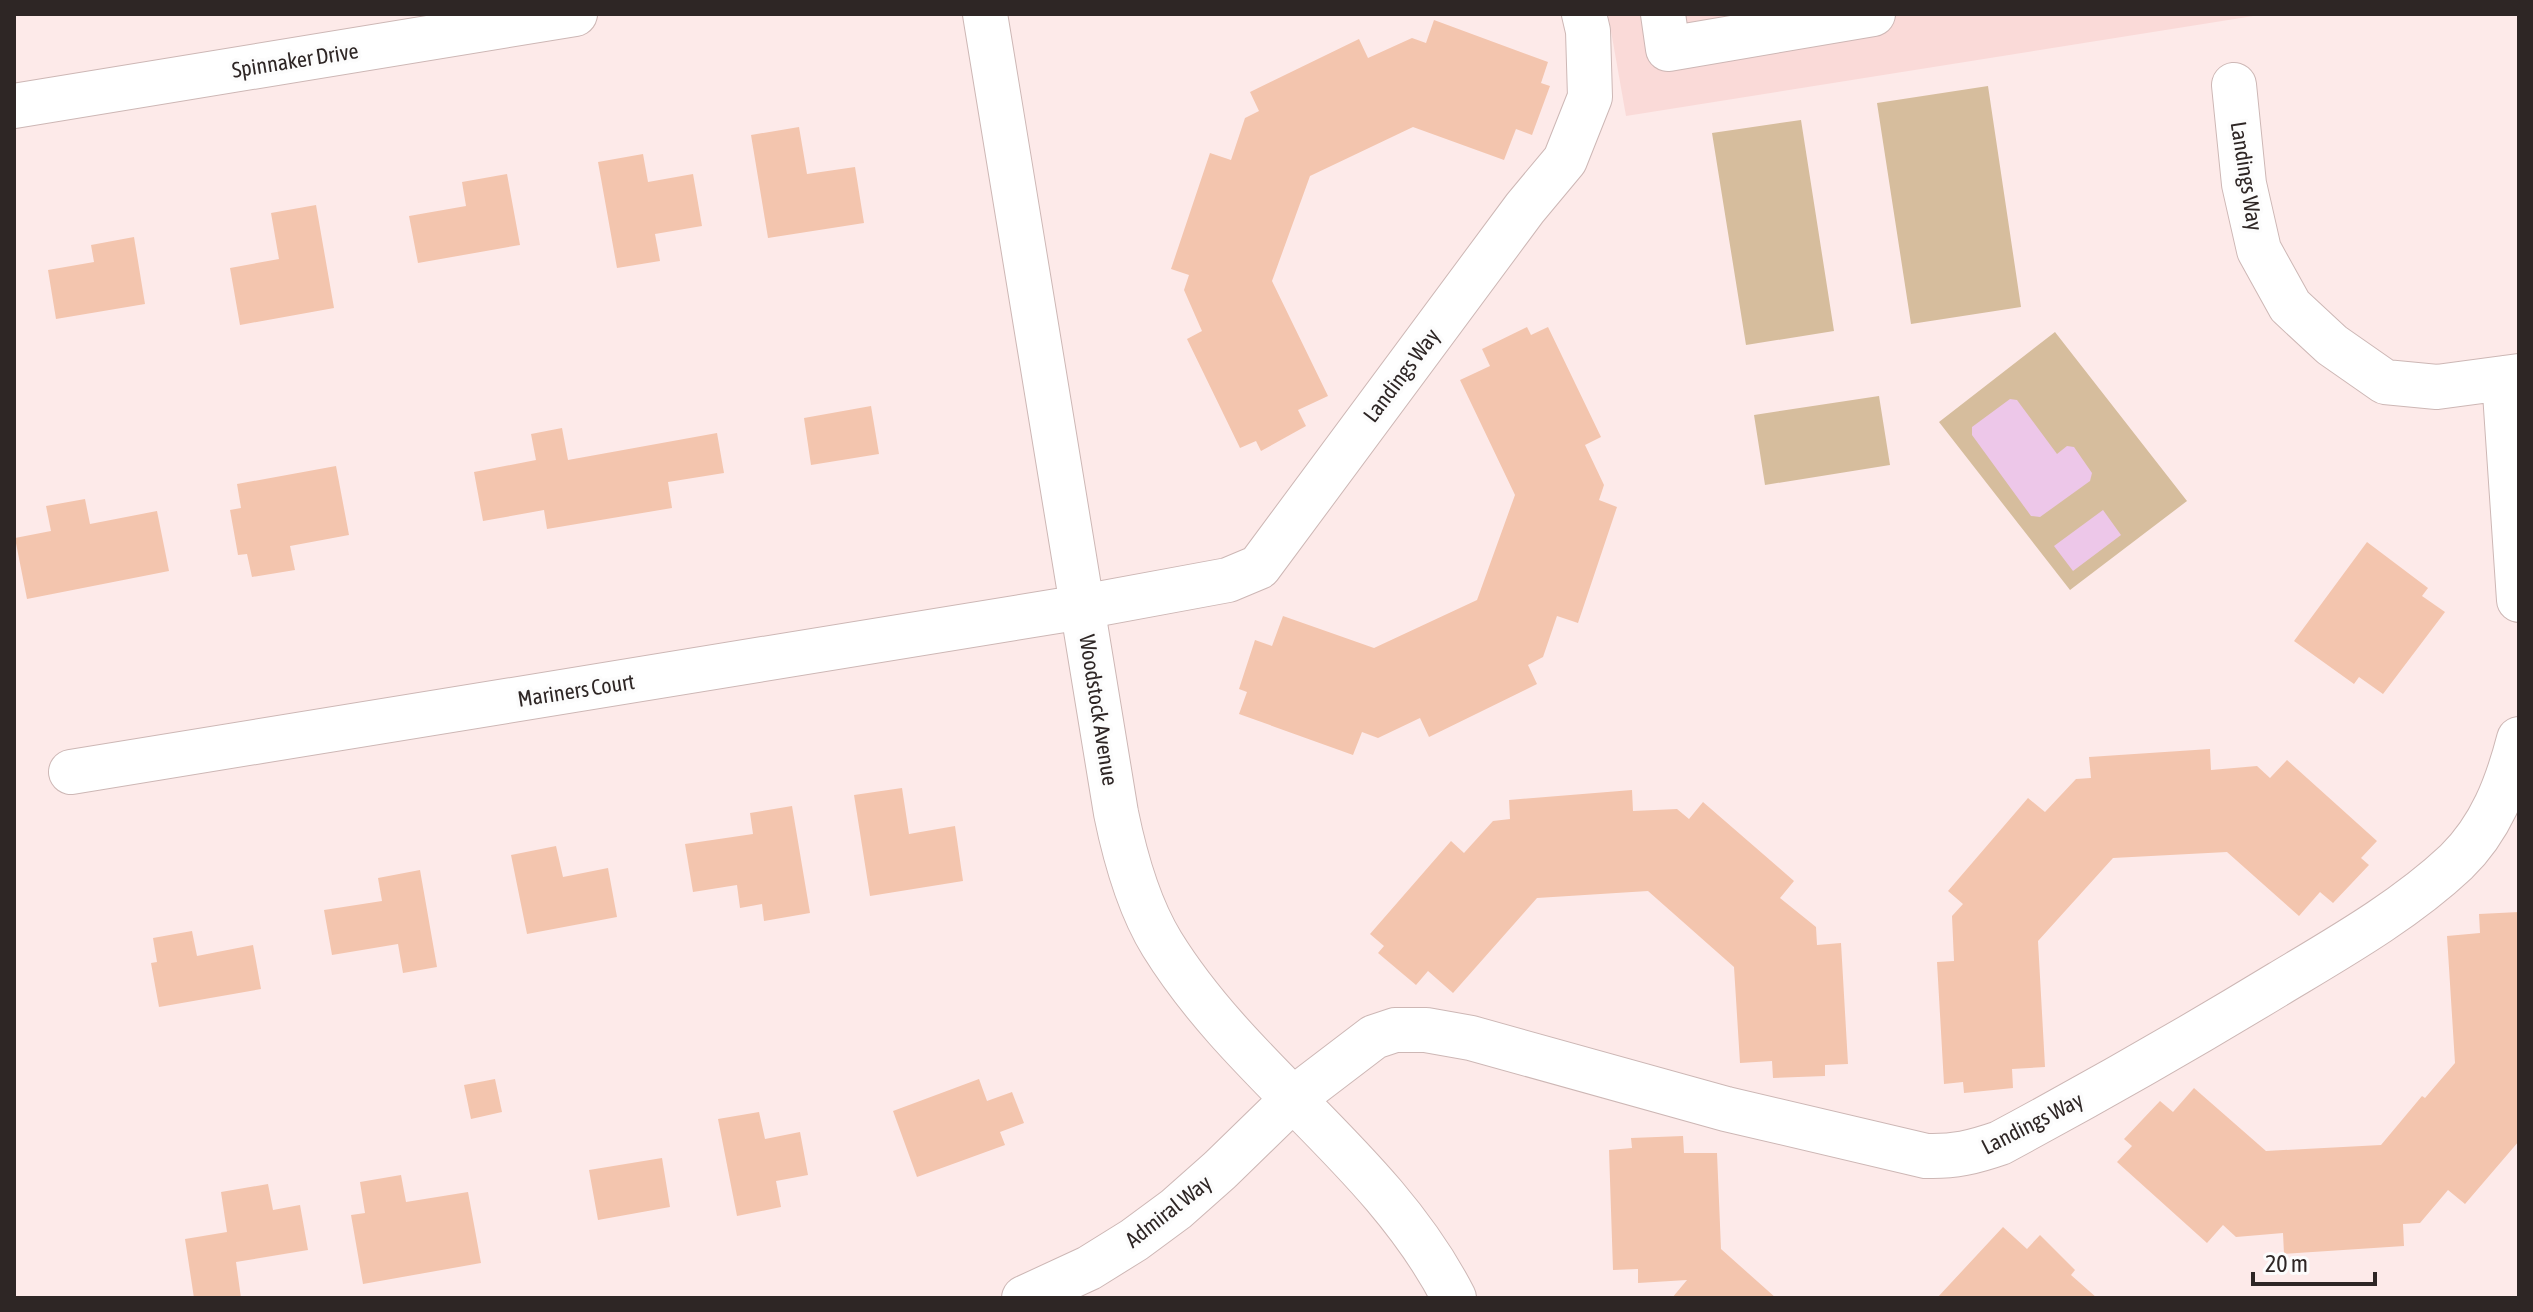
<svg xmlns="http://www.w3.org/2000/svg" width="2533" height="1312" viewBox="0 0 2533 1312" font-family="'Asap Condensed',sans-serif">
<rect width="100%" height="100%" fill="#fdeae9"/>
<path fill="#fadad8" d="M 1608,14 L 2266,14 L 1626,116 Z"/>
<path fill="#d6bd9d" d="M 1988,86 L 2021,307 L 1911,324 L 1877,103 Z
M 1801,120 L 1834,331 L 1746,345 L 1712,133 Z
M 2055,332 L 2187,501 L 2070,590 L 1939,422 Z
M 1879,396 L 1890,465 L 1765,485 L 1754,415 Z"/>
<path fill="#edc7e9" d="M 2010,399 L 2017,400 L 2057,454 L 2067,446 L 2074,447 L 2092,473 L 2090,481 L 2040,517 L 2031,516 L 1972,435 L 1972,427 Z
M 2103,510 L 2121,535 L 2073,571 L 2054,546 Z"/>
<path fill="#f3c5ae" d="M 1434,20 L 1548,62 L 1541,83 L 1550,86 L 1532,135 L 1516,129 L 1504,160 L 1413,127 L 1310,176 L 1272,281 L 1328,396 L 1298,410 L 1306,426 L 1261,451 L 1256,441 L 1240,448 L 1187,339 L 1202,331 L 1184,290 L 1189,275 L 1171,269 L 1210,153 L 1231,160 L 1245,118 L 1259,111 L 1250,92 L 1359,39 L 1368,58 L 1412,38 L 1426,43 Z
M 799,127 L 807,174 L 855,167 L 864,223 L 768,238 L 751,135 Z
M 643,154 L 648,182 L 693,174 L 702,226 L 655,234 L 660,261 L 617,268 L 598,162 Z
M 507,174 L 520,245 L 418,263 L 409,216 L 466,206 L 462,182 Z
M 316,205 L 334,308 L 240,325 L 230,268 L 279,259 L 271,213 Z
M 134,237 L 145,304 L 56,319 L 48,270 L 94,262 L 91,245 Z
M 1527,327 L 1531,335 L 1548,327 L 1601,437 L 1585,445 L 1604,485 L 1599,500 L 1617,507 L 1578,623 L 1557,616 L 1543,657 L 1528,665 L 1537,684 L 1429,737 L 1420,718 L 1378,738 L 1362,732 L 1353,755 L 1239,714 L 1247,692 L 1239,689 L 1255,640 L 1272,646 L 1283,616 L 1374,648 L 1477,600 L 1515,495 L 1460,380 L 1490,366 L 1482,349 Z
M 871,406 L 879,454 L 811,465 L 804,418 Z
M 562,428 L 568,460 L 717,433 L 724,473 L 668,482 L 672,508 L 547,529 L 544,510 L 483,521 L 474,472 L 536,460 L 531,434 Z
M 336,466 L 349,535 L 290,546 L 295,570 L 252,577 L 247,554 L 238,555 L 230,510 L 241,508 L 237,484 Z
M 85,499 L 90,524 L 157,511 L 169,571 L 27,599 L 15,538 L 51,531 L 46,506 Z
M 2367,542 L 2428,588 L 2422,596 L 2445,612 L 2383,694 L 2359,677 L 2354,684 L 2294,641 Z
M 2210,749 L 2211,770 L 2257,766 L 2270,778 L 2287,760 L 2377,841 L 2361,858 L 2369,865 L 2333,903 L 2320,892 L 2299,916 L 2227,852 L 2113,858 L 2038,941 L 2045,1067 L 2012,1069 L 2013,1088 L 1964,1093 L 1963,1082 L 1944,1084 L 1937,962 L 1954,961 L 1952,916 L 1963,904 L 1948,891 L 2028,798 L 2045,812 L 2076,779 L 2091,778 L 2089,757 Z
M 902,788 L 909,834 L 955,826 L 963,881 L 870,896 L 854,795 Z
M 1632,790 L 1633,811 L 1677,809 L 1689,819 L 1703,802 L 1794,881 L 1780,898 L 1816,927 L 1817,945 L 1841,943 L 1848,1064 L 1825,1065 L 1825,1076 L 1773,1078 L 1772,1061 L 1740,1063 L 1734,967 L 1648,891 L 1537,898 L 1453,993 L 1428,971 L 1416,985 L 1378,953 L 1384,946 L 1370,934 L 1451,841 L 1464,853 L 1493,821 L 1510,819 L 1509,800 Z
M 792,806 L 810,913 L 764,921 L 762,904 L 740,908 L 737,885 L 693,892 L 685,844 L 753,834 L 750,813 Z
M 556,846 L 563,877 L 608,868 L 617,917 L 527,934 L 511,855 Z
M 420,870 L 437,967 L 403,973 L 398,944 L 332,955 L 324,910 L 382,901 L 378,878 Z
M 2519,912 L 2519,1141 L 2465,1204 L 2448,1190 L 2420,1223 L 2403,1224 L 2404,1246 L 2284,1254 L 2283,1233 L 2236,1237 L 2223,1225 L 2207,1243 L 2117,1162 L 2132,1146 L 2124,1139 L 2160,1101 L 2173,1112 L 2194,1088 L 2266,1151 L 2381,1145 L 2422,1096 L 2425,1098 L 2455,1063 L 2447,936 L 2480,933 L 2479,914 Z
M 192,931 L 197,956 L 253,945 L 261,989 L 159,1007 L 151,963 L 157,962 L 153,938 Z
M 495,1079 L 502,1112 L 471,1119 L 464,1085 Z
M 979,1079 L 987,1101 L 1012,1092 L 1024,1123 L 1000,1132 L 1005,1145 L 917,1177 L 893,1111 Z
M 759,1112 L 765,1139 L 800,1132 L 808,1175 L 776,1181 L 781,1207 L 737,1216 L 718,1119 Z
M 1683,1136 L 1684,1153 L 1717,1153 L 1721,1249 L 1776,1298 L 1672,1298 L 1687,1280 L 1638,1283 L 1638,1269 L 1613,1270 L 1609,1150 L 1632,1148 L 1631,1138 Z
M 662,1158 L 670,1207 L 598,1220 L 589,1170 Z
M 401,1175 L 406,1202 L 468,1192 L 481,1263 L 363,1284 L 351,1215 L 365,1213 L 360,1182 Z
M 268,1184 L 273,1210 L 300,1205 L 308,1250 L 236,1262 L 241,1298 L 194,1298 L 185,1239 L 227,1232 L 221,1192 Z
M 2003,1227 L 2027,1249 L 2040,1235 L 2075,1270 L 2071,1275 L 2097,1298 L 1937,1298 Z"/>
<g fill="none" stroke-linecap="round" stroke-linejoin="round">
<defs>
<path id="minor" d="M 985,14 L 1116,813 C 1125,857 1138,905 1162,944 C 1243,1075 1383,1159 1454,1298
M 1663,14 L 1668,49 L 1873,14
M 2234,85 L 2244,184 L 2259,250 L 2290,306 L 2332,345 L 2385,382 L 2437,387 L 2519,376
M 14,106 L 575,14
M 2504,378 L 2519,600
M 71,772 L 1082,607 L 1228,580 L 1259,567 L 1525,208 L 1565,160 L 1590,97 L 1588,31 L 1584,14
M 1024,1298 L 1089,1268 L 1134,1240 L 1176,1209 L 1220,1170 L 1294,1098 L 1374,1037 L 1395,1030 L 1426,1030 L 1471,1038 L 1726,1109 L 1926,1156 C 1954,1157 1974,1152 2000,1143 C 2095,1092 2188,1039 2280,983 C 2340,947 2405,910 2456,862 C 2491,828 2507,785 2519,739"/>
</defs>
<use href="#minor" stroke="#cdb7b5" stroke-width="46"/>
<use href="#minor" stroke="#fff" stroke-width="44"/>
</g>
<g text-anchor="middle" stroke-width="7" stroke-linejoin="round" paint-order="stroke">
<g font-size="22" fill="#2e2625" stroke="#fcfcfc">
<text transform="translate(295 60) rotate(-9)" y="8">Spinnaker Drive</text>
<text transform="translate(2247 176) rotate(81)" y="8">Landings Way</text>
<text transform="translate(1401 375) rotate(-53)" y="8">Landings Way</text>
<text transform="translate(576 690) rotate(-9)" y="8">Mariners Court</text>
<text transform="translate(1099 710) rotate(81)" y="8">Woodstock Avenue</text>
<text transform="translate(2032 1123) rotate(-27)" y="8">Landings Way</text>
<text transform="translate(1168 1211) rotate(-38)" y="8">Admiral Way</text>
</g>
</g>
<rect width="2533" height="1312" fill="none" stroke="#2e2625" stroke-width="32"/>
<path d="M2253 1272v12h122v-12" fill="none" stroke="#2e2625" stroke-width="4"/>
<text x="2265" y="1272" font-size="24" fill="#2e2625" stroke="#fcfcfc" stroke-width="6" paint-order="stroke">20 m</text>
</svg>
